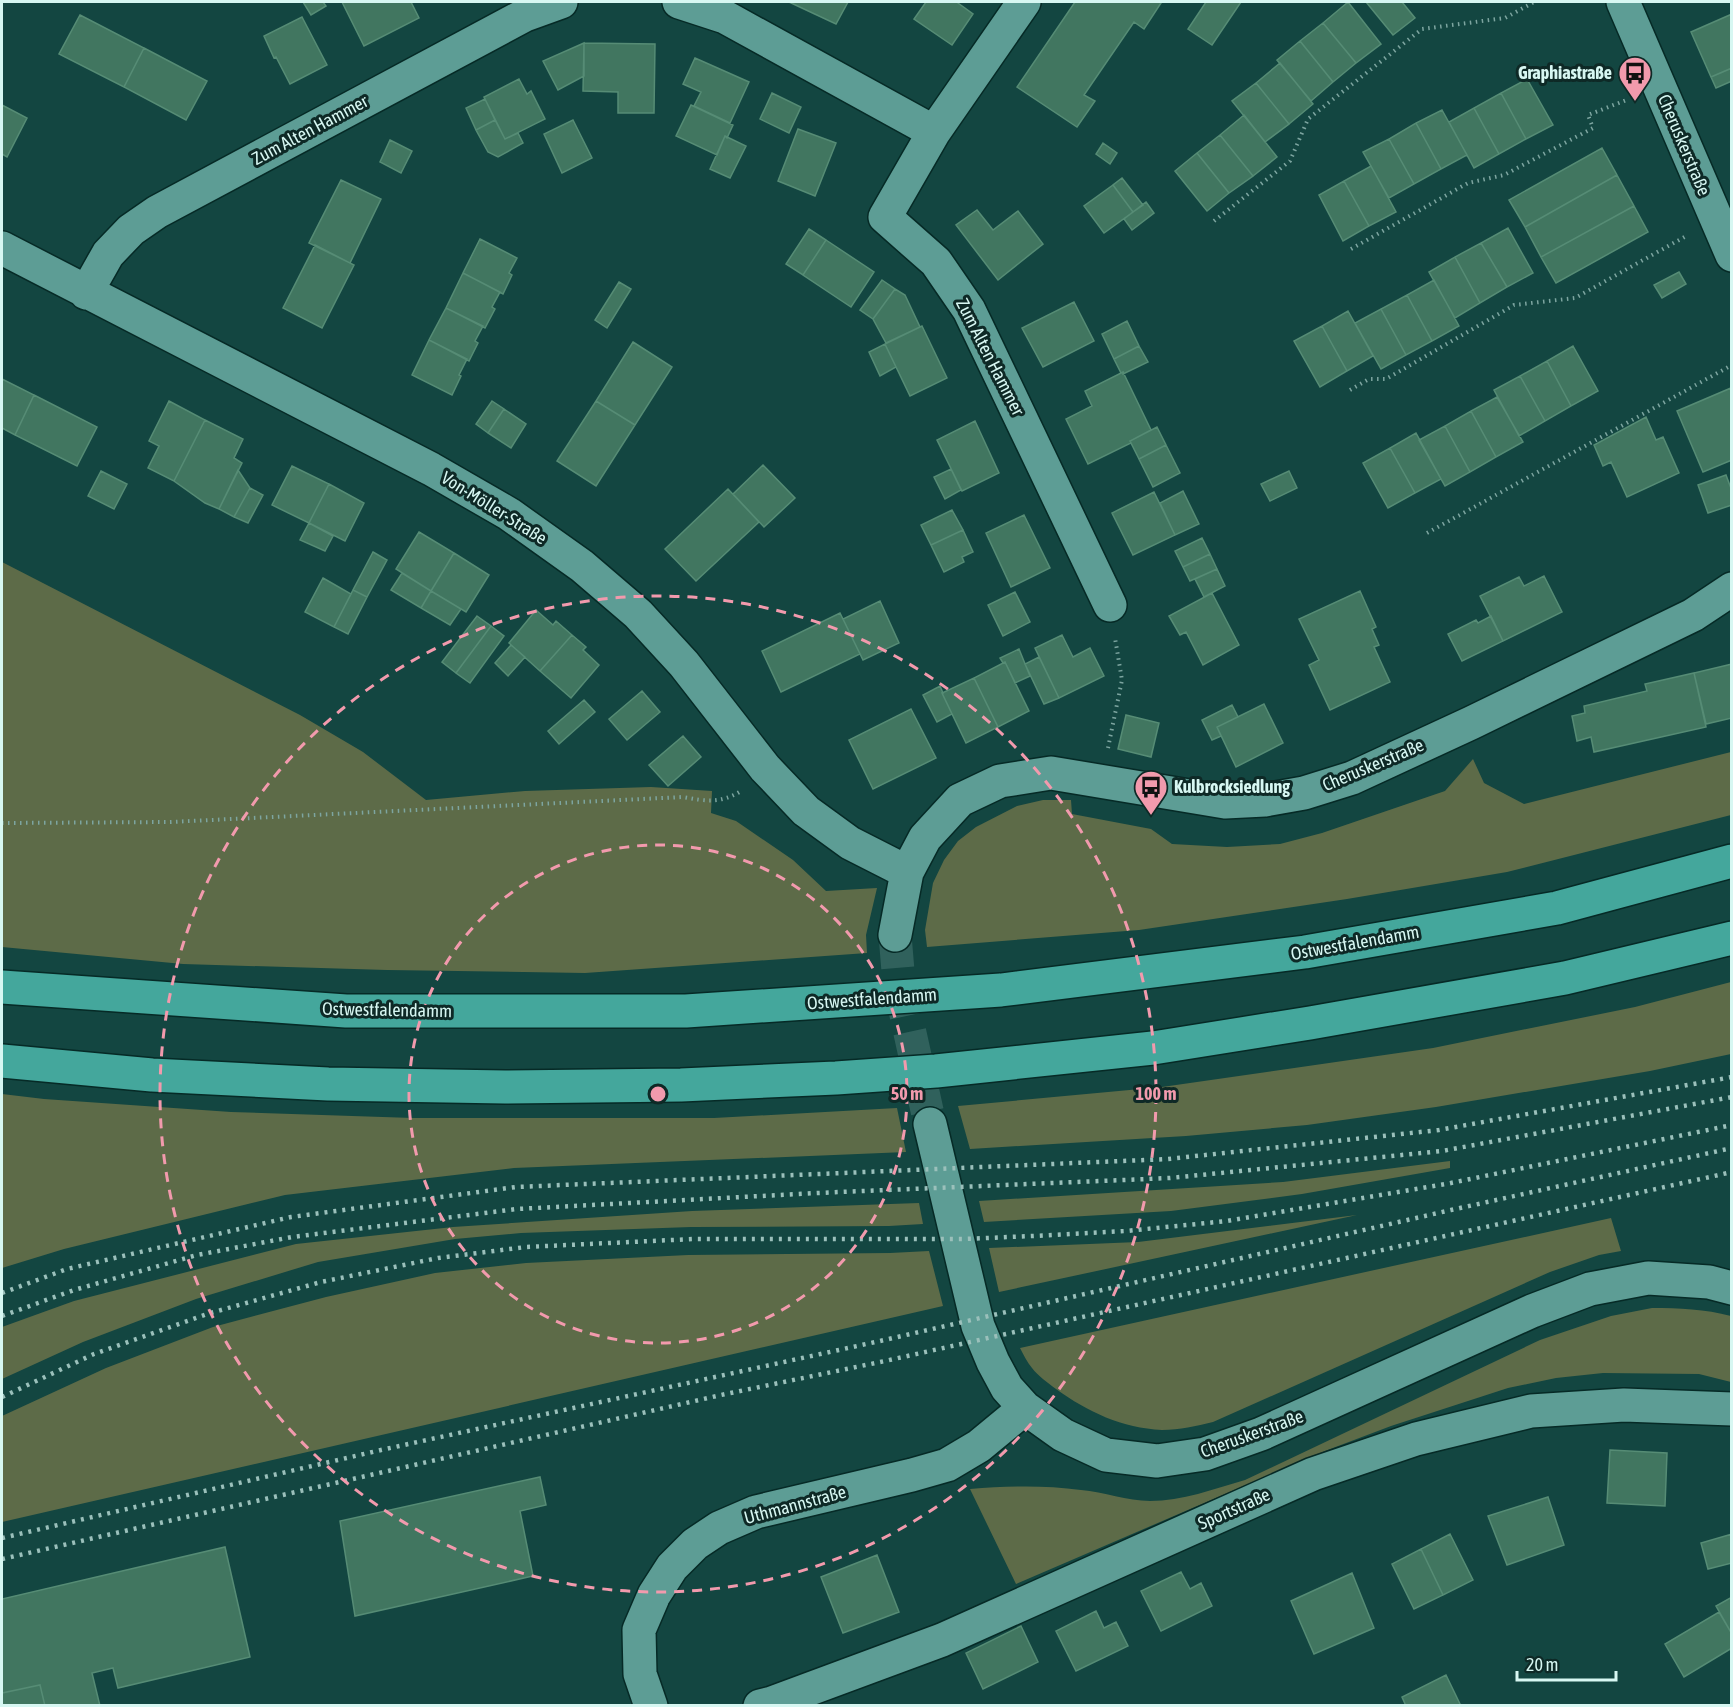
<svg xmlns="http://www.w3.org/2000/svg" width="1733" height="1707" viewBox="0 0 1733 1707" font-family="'Asap Condensed',sans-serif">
<rect width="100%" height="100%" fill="#134641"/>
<path fill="#5d6b48" d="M 2,562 L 300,715 L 363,752 L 426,800 L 525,791 L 651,787 L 712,791 L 711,813 L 736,821 L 793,860 L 826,891 L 877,888 L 866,935 L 867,953 L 585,973 L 387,970 L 183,964 L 2,947 Z
M 1731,752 L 1731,815 L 1507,872 L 1347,899 L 1139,930 L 927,947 L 925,930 L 933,883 L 944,860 L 958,841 L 976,827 L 1017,806 L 1043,800 L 1071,800 L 1072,814 L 1151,829 L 1172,844 L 1227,847 L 1280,844 L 1322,833 L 1445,791 L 1473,759 L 1484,783 L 1524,804 Z
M 1731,982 L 1731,1054 L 1650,1071 L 1436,1107 L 1307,1125 L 1186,1136 L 970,1149 L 958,1106 L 1162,1087 L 1433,1048 L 1635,1007 Z
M 2,1094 L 44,1099 L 231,1112 L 413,1118 L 714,1118 L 897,1108 L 906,1152 L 514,1168 L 285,1195 L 64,1249 L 2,1268 Z
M 1450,1161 L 1450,1168 L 1302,1194 L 1171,1211 L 984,1222 L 979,1201 L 1283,1182 Z
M 919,1203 L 923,1224 L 889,1226 L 691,1227 L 521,1233 L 455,1239 L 318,1262 L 196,1299 L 83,1342 L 2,1379 L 2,1327 L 74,1301 L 296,1244 L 453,1227 L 692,1211 Z
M 1357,1215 L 999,1292 L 989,1248 L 1138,1242 Z
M 1611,1218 L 1621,1251 L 1599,1255 L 1550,1272 L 1213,1422 C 1196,1426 1180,1430 1162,1430 C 1122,1428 1088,1412 1056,1389 C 1048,1383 1038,1376 1032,1368 C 1027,1362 1023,1354 1020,1348 Z
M 929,1251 L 943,1306 L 2,1522 L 2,1416 L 106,1368 L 213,1327 L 326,1297 L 435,1273 L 526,1263 L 688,1255 L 890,1253 Z
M 1652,1308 C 1679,1308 1705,1309 1731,1316 L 1731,1382 L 1699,1374 L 1603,1373 L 1556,1378 L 1508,1388 L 1391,1426 L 1325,1451 L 1016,1584 L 970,1489 C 1007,1486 1044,1485 1081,1490 C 1104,1492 1127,1501 1150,1501 C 1182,1501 1214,1489 1245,1480 L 1540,1340 L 1611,1316 Z"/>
<path fill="#417660" stroke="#568c75" stroke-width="1.5" d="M 303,2 L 323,2 L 326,6 L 311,15 Z
M 342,2 L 411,2 L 419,18 L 364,46 Z
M 789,2 L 848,2 L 836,24 Z
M 926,2 L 959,2 L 958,3 L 973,14 L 952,45 L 914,19 Z
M 1075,2 L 1159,2 L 1161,3 L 1144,29 L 1134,22 L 1084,95 L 1095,101 L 1077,127 L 1017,87 Z
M 1206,2 L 1241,2 L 1212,45 L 1188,29 Z
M 1348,2 L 1381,44 L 1356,63 L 1323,23 Z
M 1366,2 L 1402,2 L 1415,18 L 1393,35 Z
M 1732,14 L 1732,68 L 1711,77 L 1691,32 Z
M 80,15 L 144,48 L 124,87 L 59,54 Z
M 302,17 L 327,65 L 290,84 L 276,57 L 274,58 L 264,36 Z
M 1323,23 L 1356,63 L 1333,82 L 1300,41 Z
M 1300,41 L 1333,82 L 1311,101 L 1277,60 Z
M 584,43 L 584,76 L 558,90 L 543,61 Z
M 584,43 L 655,44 L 654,113 L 618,113 L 618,92 L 583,91 Z
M 144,48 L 207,81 L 186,120 L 124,87 Z
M 695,58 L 749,82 L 730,123 L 694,106 L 701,92 L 683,84 Z
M 1280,63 L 1313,104 L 1289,124 L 1256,83 Z
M 1732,68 L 1732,81 L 1716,88 L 1711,77 Z
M 519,79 L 527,94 L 531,91 L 545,119 L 505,139 L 484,97 Z
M 1527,79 L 1553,125 L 1526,139 L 1501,93 Z
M 1256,83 L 1289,124 L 1265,142 L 1232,101 Z
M 772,93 L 801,107 L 789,133 L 760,119 Z
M 1501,93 L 1526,139 L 1499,154 L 1474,108 Z
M 485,99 L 495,120 L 476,130 L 466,108 Z
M 2,105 L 27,118 L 7,157 L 2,154 Z
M 691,105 L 733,125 L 727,138 L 725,136 L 717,155 L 676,136 Z
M 1474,108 L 1499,154 L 1474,168 L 1449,122 Z
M 1442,110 L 1467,155 L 1441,169 L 1416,123 Z
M 1244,115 L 1277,157 L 1253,176 L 1220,135 Z
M 495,120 L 505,139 L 518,133 L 523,143 L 498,157 L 488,152 L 476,130 Z
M 573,120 L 592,158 L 562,173 L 544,134 Z
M 1416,123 L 1441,169 L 1414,184 L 1389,139 Z
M 798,129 L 836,143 L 815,196 L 778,181 Z
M 1220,135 L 1253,176 L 1229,193 L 1197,153 Z
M 725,136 L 746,146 L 730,178 L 710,169 Z
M 1389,139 L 1414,184 L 1389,198 L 1363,152 Z
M 390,140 L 412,151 L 401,173 L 380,162 Z
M 1103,143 L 1117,153 L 1110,164 L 1096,154 Z
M 1602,148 L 1617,175 L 1525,227 L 1509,200 Z
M 1197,153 L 1229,193 L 1207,211 L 1175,171 Z
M 1371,166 L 1396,212 L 1369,226 L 1344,181 Z
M 1617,175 L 1634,206 L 1541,257 L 1525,227 Z
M 1122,178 L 1143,205 L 1133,212 L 1113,185 Z
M 341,180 L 381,199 L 350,263 L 309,243 Z
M 1344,181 L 1369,226 L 1343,241 L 1319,195 Z
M 1113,185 L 1133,212 L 1104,233 L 1084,206 Z
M 1146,202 L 1154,213 L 1132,230 L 1124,219 Z
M 1634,206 L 1648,232 L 1556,283 L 1541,257 Z
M 977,210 L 993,230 L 1018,211 L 1043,244 L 998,280 L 956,225 Z
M 1508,228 L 1533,273 L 1507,287 L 1481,243 Z
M 809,229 L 826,240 L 803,275 L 786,264 Z
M 480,239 L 517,258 L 509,273 L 512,275 L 503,294 L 463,273 Z
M 826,240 L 874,272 L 851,307 L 803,275 Z
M 1481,243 L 1507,287 L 1480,303 L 1455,257 Z
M 315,245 L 354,265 L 322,328 L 283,308 Z
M 1455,257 L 1480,303 L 1455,318 L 1429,272 Z
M 1679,272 L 1686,284 L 1662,298 L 1654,285 Z
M 463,273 L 500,292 L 492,307 L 495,309 L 485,328 L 446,308 Z
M 882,280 L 895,289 L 873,319 L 860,310 Z
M 1434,280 L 1459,326 L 1432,341 L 1407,295 Z
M 619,282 L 631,289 L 607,328 L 595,320 Z
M 895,289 L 905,295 L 920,327 L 886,343 L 873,319 Z
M 1407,295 L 1432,341 L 1406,355 L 1381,309 Z
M 1074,302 L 1094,341 L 1043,367 L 1022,328 Z
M 446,308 L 483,326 L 475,341 L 478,343 L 469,361 L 429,340 Z
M 1381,309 L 1406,355 L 1381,369 L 1355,323 Z
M 1348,311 L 1373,356 L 1347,371 L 1322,326 Z
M 1127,321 L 1139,346 L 1114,359 L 1102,334 Z
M 922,326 L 947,378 L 910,396 L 885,344 Z
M 1322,326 L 1347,371 L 1320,387 L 1294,341 Z
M 429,340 L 467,359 L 459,375 L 461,376 L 452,395 L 412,375 Z
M 633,342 L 672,367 L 635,425 L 596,401 Z
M 885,344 L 896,367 L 880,376 L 869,352 Z
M 1139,346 L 1148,362 L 1123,374 L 1123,372 L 1121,373 L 1114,359 Z
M 1573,346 L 1598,391 L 1571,406 L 1547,361 Z
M 1547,361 L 1571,406 L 1545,421 L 1520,376 Z
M 1123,372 L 1151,430 L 1130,441 L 1131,443 L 1088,464 L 1066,419 L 1092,406 L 1085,391 Z
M 1520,376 L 1545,421 L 1519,436 L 1494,390 Z
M 2,379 L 34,395 L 15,435 L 2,428 Z
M 1731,388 L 1732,460 L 1703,472 L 1677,411 Z
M 34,395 L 97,427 L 77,466 L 15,435 Z
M 1497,397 L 1523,442 L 1496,457 L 1471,411 Z
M 169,401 L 205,420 L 174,481 L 148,468 L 159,446 L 149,441 Z
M 492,401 L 504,409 L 488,433 L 476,424 Z
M 596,401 L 635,425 L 596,486 L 557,461 Z
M 504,409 L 526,424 L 511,448 L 488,433 Z
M 1471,411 L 1496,457 L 1470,472 L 1445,426 Z
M 1646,417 L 1656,440 L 1663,437 L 1679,473 L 1627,497 L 1611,462 L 1603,466 L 1594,445 Z
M 205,420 L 243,439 L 234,458 L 242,463 L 219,509 L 205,503 L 174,481 Z
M 975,421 L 999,473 L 962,491 L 937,440 Z
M 1445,426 L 1470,472 L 1445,486 L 1419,440 Z
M 1157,427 L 1166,445 L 1139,459 L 1130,441 Z
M 1416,433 L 1441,479 L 1415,493 L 1390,448 Z
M 1166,445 L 1180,473 L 1153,487 L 1139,459 Z
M 1390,448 L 1415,493 L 1388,508 L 1363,463 Z
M 763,465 L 795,498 L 764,527 L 733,494 Z
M 292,466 L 329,484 L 309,523 L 272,505 Z
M 951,469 L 961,490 L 945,499 L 934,477 Z
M 238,470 L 250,488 L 234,517 L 219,509 Z
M 101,471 L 127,484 L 114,509 L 88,496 Z
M 1289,471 L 1297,488 L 1270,501 L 1261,484 Z
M 1726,475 L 1732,491 L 1732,505 L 1708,513 L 1698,485 Z
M 329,484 L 364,503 L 345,541 L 309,523 Z
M 250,488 L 263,495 L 248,523 L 234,517 Z
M 728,489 L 759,522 L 696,581 L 665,549 Z
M 1183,491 L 1199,524 L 1175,535 L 1160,503 Z
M 1154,492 L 1175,535 L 1133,555 L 1112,513 Z
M 952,510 L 963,530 L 931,545 L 921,525 Z
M 1024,515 L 1050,568 L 1011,587 L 986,533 Z
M 309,523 L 333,536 L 325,551 L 300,540 Z
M 963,530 L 973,552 L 962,557 L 964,562 L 944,572 L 931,545 Z
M 419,532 L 454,553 L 431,591 L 396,569 Z
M 1202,538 L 1210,554 L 1183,567 L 1175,551 Z
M 373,552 L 387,560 L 367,597 L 353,590 Z
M 454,553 L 489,575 L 466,612 L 431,591 Z
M 1210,554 L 1217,569 L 1190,581 L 1183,567 Z
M 1217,569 L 1225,586 L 1204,597 L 1195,579 Z
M 402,573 L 431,591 L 421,608 L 391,590 Z
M 1544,576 L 1562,612 L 1503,641 L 1480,596 L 1519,577 L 1524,586 Z
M 323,578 L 351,594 L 334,627 L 305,612 Z
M 353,590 L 367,597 L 348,634 L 334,627 Z
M 431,591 L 461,609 L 450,625 L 421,608 Z
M 1360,591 L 1376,627 L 1372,629 L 1379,645 L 1374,647 L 1390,682 L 1330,710 L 1309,665 L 1319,660 L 1299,619 Z
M 1015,592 L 1030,622 L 1003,636 L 988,605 Z
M 1212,593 L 1239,645 L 1203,665 L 1186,632 L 1180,635 L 1169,616 Z
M 880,601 L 899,643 L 863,660 L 843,619 Z
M 536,610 L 553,625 L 556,621 L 572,635 L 540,671 L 509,643 Z
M 840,613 L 860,654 L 781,692 L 762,651 Z
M 477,616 L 491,626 L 456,673 L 442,662 Z
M 1491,616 L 1503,641 L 1462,661 L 1448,634 L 1476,620 L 1478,623 Z
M 491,626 L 504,636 L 470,683 L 456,673 Z
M 572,635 L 586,647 L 583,650 L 599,665 L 571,698 L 540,671 Z
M 1062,635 L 1073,657 L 1090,648 L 1104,676 L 1059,698 L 1035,648 Z
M 511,645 L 525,657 L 508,676 L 495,663 Z
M 1019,649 L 1030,676 L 1015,683 L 1005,662 L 1003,663 L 1000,658 Z
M 1039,657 L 1059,698 L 1044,704 L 1025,664 Z
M 1005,662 L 1029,711 L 998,727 L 974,678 Z
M 1732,664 L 1732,718 L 1706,724 L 1694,673 Z
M 1694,673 L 1706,727 L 1594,752 L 1591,737 L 1577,741 L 1572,716 L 1585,713 L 1584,706 L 1647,691 L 1645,684 Z
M 974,678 L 998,727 L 966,743 L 942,693 Z
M 940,686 L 943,693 L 942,693 L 952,714 L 937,722 L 923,695 Z
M 642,691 L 660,712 L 627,740 L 609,719 Z
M 584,700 L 595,712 L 559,744 L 548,731 Z
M 1264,704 L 1283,743 L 1236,767 L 1217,727 Z
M 1232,705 L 1238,717 L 1217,727 L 1221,736 L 1212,740 L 1202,720 Z
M 911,709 L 936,758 L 873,789 L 849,740 Z
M 1126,715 L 1159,723 L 1151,757 L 1118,749 Z
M 683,736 L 701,757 L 668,786 L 649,765 Z
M 1610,1450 L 1667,1453 L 1665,1506 L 1607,1503 Z
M 540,1477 L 546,1505 L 520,1511 L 533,1576 L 355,1616 L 340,1521 Z
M 1548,1497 L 1564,1545 L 1507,1565 L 1488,1516 Z
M 1450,1534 L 1473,1580 L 1443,1595 L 1421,1549 Z
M 1732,1534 L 1732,1563 L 1708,1569 L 1701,1543 Z
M 225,1547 L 250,1657 L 118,1688 L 113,1668 L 92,1673 L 100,1706 L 45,1706 L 40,1685 L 2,1693 L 2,1599 Z
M 1421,1549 L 1443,1595 L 1414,1609 L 1392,1564 Z
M 877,1555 L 899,1612 L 843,1633 L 821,1577 Z
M 1181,1572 L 1190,1589 L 1201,1583 L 1212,1606 L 1161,1631 L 1141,1591 Z
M 1352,1573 L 1374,1628 L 1314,1654 L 1291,1601 Z
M 1732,1597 L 1732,1634 L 1716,1606 Z
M 1096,1611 L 1104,1628 L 1116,1622 L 1128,1646 L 1076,1671 L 1056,1631 Z
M 1719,1612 L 1732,1634 L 1732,1648 L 1684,1677 L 1665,1644 Z
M 1021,1626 L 1038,1662 L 983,1689 L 966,1653 Z
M 1446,1675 L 1461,1706 L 1406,1706 L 1402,1697 Z
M 40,1685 L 45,1706 L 2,1706 L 2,1693 Z"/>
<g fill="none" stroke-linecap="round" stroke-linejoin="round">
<path stroke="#30615c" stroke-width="33" stroke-dasharray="33 16" stroke-linecap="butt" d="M 895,935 L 899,983 L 930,1124"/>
<defs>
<path id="street" d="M 679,2 L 725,17 L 934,132
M 1024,2 L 934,132 L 885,217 L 936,262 L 969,310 L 1110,605
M 1623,2 L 1732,255
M 2,248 L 431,469 L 509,514 L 582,566 L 638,614 L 684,664 L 765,768 L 806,811 L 850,843 L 907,872
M 86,293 L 108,254 L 131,230 L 157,212 L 525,15 L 561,2
M 895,935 L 907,872 L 925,838 L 960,800 L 1000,781 L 1051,773 L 1225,802 L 1265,800 L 1304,793 L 1352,778 L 1471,723 L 1693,615 L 1732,589
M 930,1124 L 978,1326 L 993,1362 L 1007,1388 L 1025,1408 L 1063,1435 L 1106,1455 L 1157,1461 L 1205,1454 L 1261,1434 L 1532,1311 L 1590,1289 L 1648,1278 L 1709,1282 L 1732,1288
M 651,1706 L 640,1674 L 639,1630 L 654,1595 L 672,1567 L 695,1544 L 719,1528 L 756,1512 L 912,1475 L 947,1465 L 979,1446 L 1025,1408
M 760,1706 L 772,1703 L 942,1640 L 1313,1474 L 1416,1439 L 1531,1411 L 1624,1405 L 1732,1409"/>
<path id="highway" d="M 2,987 L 346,1011 L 686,1011 L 1001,990 L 1305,952 L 1557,908 L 1732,861
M 2,1061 L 152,1075 L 328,1084 L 505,1087 L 681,1085 L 836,1078 L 936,1071 L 1153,1048 L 1310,1023 L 1565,978 L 1732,938"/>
</defs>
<use href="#street" stroke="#062a26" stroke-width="36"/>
<use href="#highway" stroke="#062a26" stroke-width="36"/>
<path stroke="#7da5a0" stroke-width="4" stroke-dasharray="1.5 4.5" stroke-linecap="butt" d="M 1214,221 L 1290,161 L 1308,119 L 1422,29 L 1505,18 L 1534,2
M 1351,249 L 1468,183 L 1504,175 L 1593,128 L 1588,115 L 1629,99
M 1350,390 L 1369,379 L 1386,379 L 1514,305 L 1575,298 L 1688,235
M 1427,533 L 1732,365
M 1108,748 L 1122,680 L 1115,638
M 2,823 L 170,822 L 683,797 C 705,801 720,804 741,791"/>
<use href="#street" stroke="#5d9d95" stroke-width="33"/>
<use href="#highway" stroke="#44a79c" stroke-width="33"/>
<path stroke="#9bc0bb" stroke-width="4.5" stroke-dasharray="3 6" stroke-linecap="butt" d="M 2,1293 L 67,1269 L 291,1217 L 516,1187 L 1168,1159 L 1439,1130 L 1732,1077
M 2,1316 L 74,1290 L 197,1255 L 292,1237 L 517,1209 L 817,1193 L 1170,1178 L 1442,1151 L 1732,1097
M 2,1397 L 94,1354 L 207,1314 L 321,1282 L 438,1258 L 526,1247 L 693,1239 L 963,1239 L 1033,1236 L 1126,1231 L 1227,1221 L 1446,1184 L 1732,1125
M 2,1538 L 381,1450 L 880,1341 L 1451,1210 L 1732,1148
M 2,1559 L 721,1395 L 885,1361 L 1732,1172"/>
</g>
<g fill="none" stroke="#f29aad" stroke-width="3" stroke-dasharray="10 8">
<circle cx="658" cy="1094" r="249"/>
<circle cx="658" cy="1094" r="498"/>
</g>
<defs>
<symbol id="bus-pin" viewBox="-11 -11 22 30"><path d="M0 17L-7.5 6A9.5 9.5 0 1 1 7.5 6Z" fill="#f29aad" stroke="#0e2926"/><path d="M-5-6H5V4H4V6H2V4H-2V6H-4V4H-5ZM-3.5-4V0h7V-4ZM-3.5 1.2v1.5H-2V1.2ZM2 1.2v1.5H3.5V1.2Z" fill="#111"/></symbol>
</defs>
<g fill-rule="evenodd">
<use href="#bus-pin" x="1616" y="54" width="38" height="52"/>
<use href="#bus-pin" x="1132" y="768" width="38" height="52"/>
</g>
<g text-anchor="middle" stroke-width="6" stroke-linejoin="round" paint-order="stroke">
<g font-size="18" font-weight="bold" fill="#d7f7f2" stroke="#0e2926" text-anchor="end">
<text x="1612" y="79">Graphiastraße</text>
<text x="1174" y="793" text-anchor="start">Kulbrocksiedlung</text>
</g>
<g font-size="18" fill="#d7f7f2" stroke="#0e2926">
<text transform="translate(310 130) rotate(-28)" y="6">Zum Alten Hammer</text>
<text transform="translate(1684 145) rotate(67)" y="6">Cheruskerstraße</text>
<text transform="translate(990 357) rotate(63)" y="6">Zum Alten Hammer</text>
<text transform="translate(494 508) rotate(32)" y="6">Von-Möller-Straße</text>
<text transform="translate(1373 765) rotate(-23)" y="6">Cheruskerstraße</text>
<text transform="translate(1355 943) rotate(-10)" y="6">Ostwestfalendamm</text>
<text transform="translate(872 999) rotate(-4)" y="6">Ostwestfalendamm</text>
<text transform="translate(387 1010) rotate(1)" y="6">Ostwestfalendamm</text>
<text transform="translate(1252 1434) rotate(-20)" y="6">Cheruskerstraße</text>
<text transform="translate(795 1505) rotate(-15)" y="6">Uthmannstraße</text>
<text transform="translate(1234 1509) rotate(-24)" y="6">Sportstraße</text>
</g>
</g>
<circle cx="658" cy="1094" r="9" fill="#f29aad" stroke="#0e2926" stroke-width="3"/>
<g font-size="18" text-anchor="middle" font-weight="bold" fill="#f29aad" stroke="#0e2926" stroke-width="6" stroke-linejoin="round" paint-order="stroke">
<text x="907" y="1100">50 m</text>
<text x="1156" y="1100">100 m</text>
</g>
<rect width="1733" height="1707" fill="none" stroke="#d7f7f2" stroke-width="6"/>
<path d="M1517 1671v9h99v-9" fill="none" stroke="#d7f7f2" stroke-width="3"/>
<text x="1526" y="1671" font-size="18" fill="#d7f7f2" stroke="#0e2926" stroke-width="4.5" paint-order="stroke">20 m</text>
</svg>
